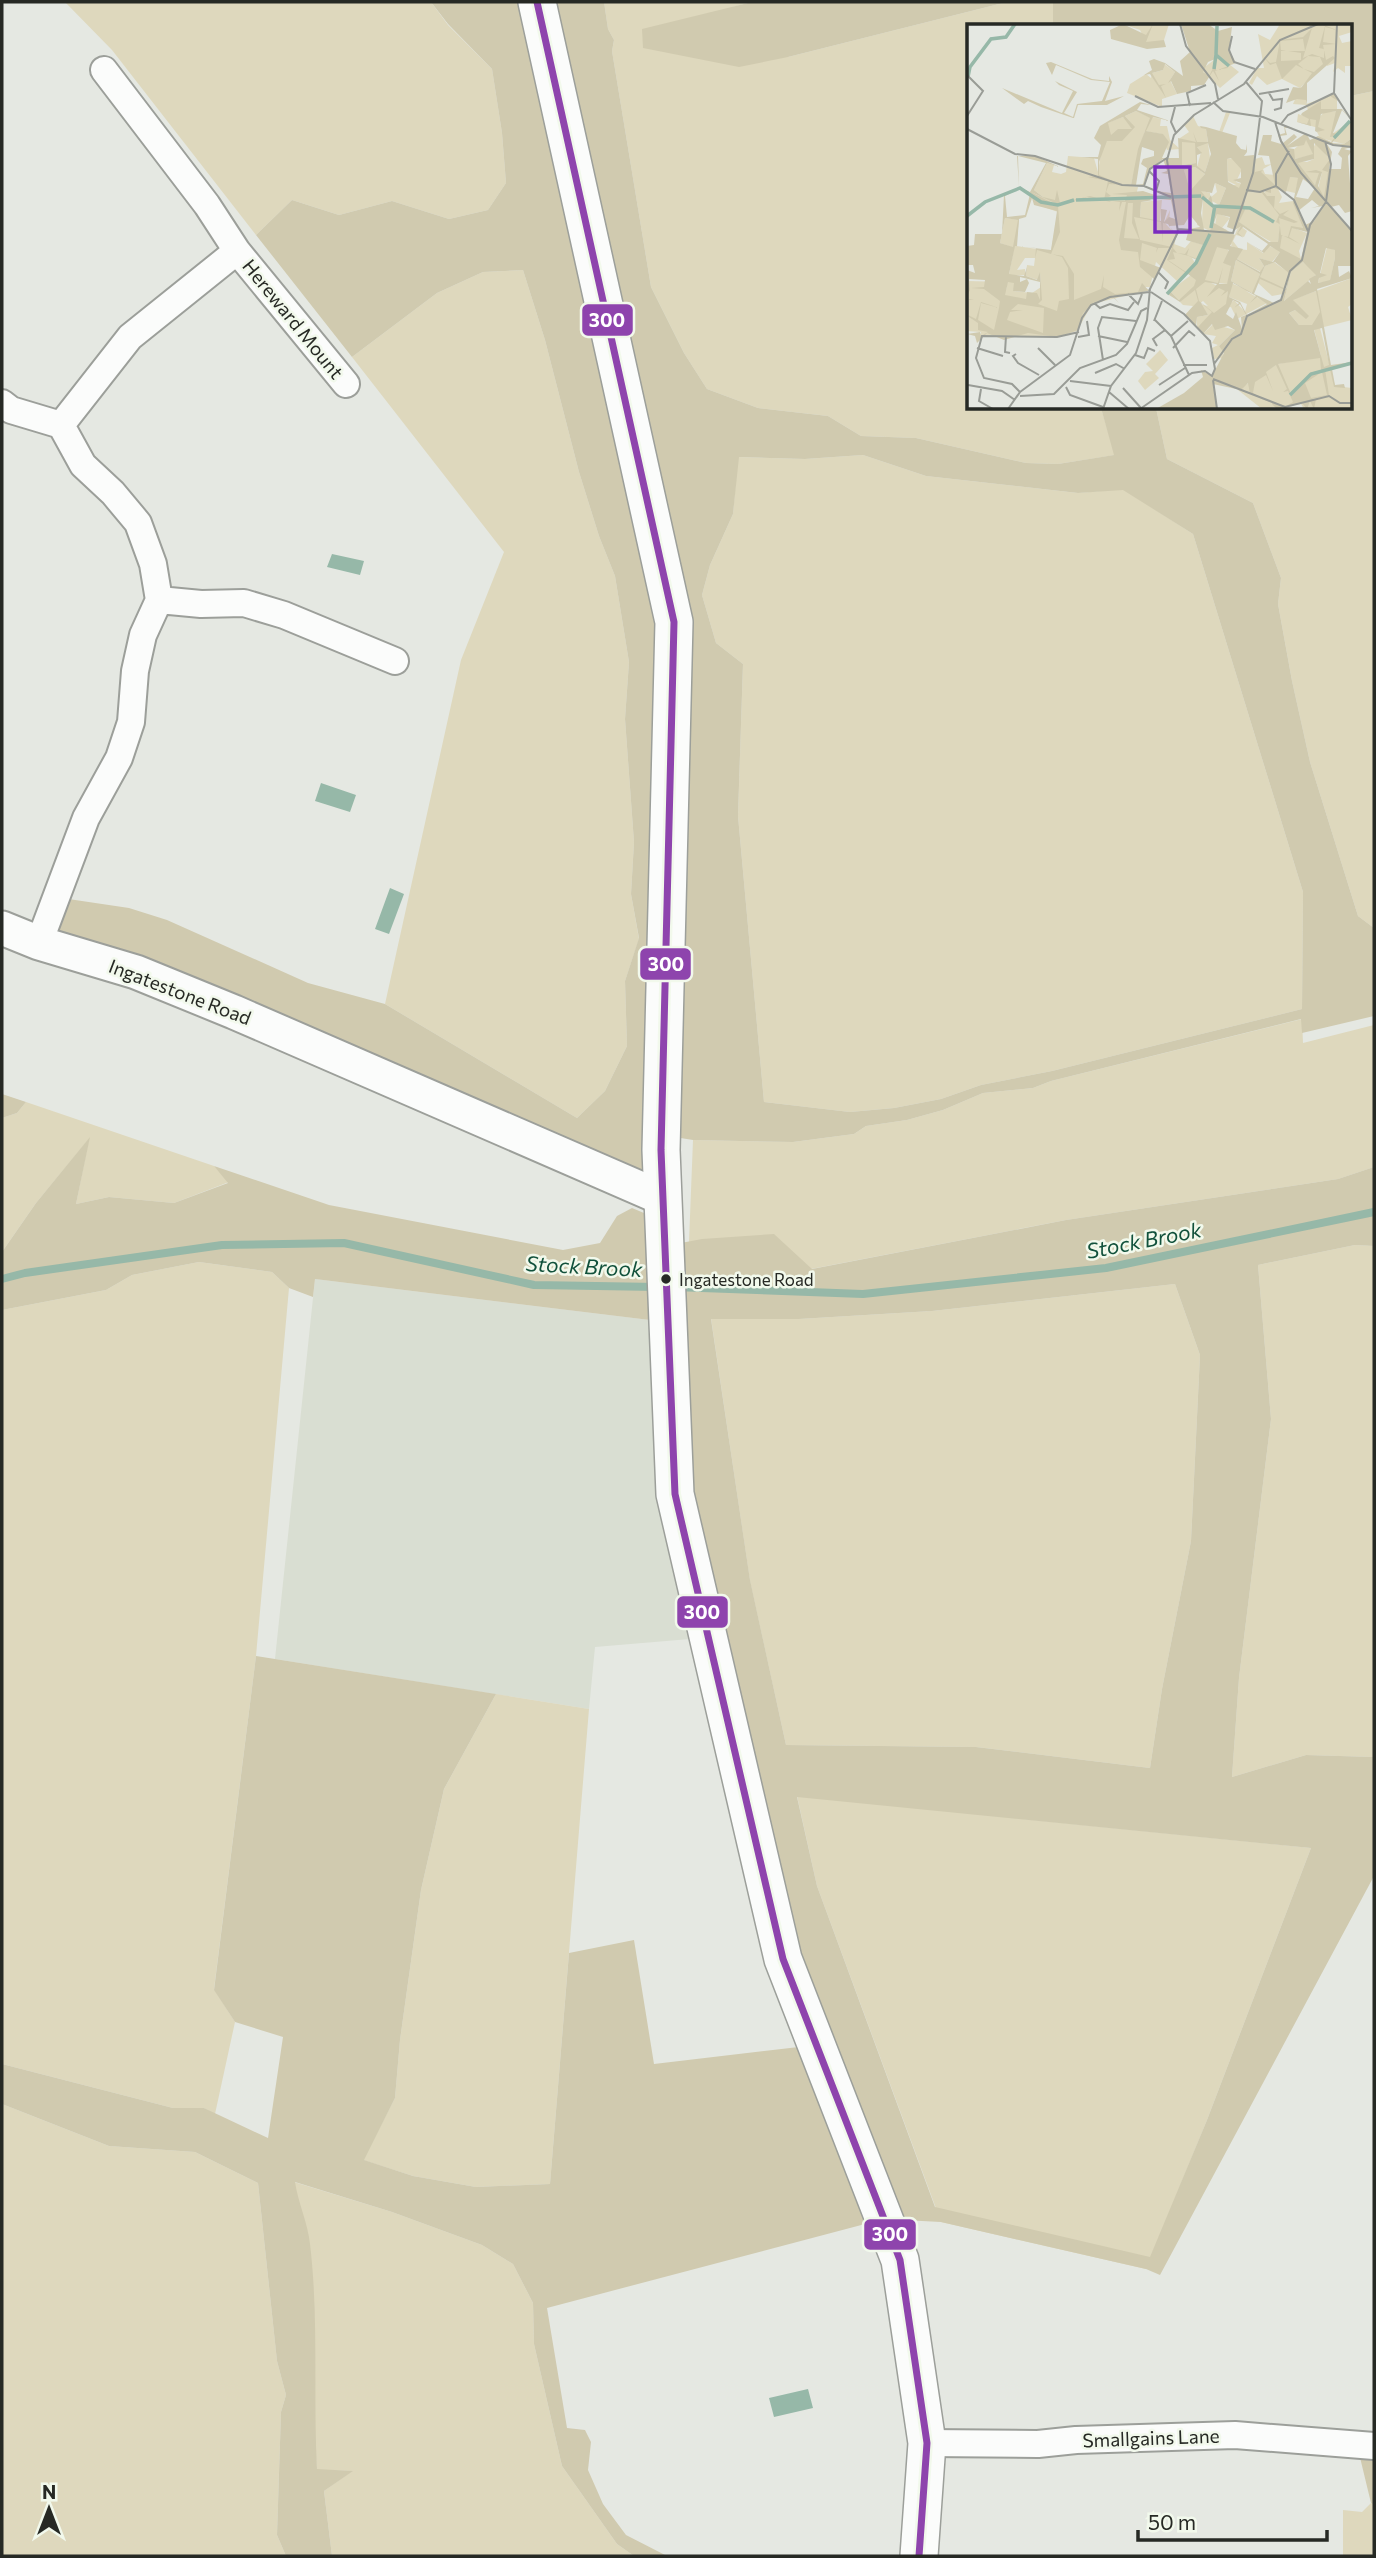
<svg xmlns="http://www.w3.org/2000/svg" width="1376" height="2558" viewBox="0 0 1376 2558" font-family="Commissioner,sans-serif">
<rect width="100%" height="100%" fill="#e5e8e2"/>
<path fill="#d9ded2" d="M 315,1279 L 658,1321 L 690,1639 L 595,1647 L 589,1709 L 275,1659 Z"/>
<path fill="#ded8bd" d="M 65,2 L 431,2 L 448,25 L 492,69 L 502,133 L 506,183 L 488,210 L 449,219 L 392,201 L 339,215 L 292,200 L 256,235 L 112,50 Z
M 604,2 L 752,2 L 733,7 L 788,57 L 1007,2 L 1053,2 L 1053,26 L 968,26 L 968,408 L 1101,408 L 1115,455 L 1058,464 L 1026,463 L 916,438 L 861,436 L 828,416 L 758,408 L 707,389 L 684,353 L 651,287 L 612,51 L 614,40 L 608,29 Z
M 1374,91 L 1374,928 L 1358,916 L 1310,762 L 1292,681 L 1278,604 L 1281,578 L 1253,503 L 1167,459 L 1156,408 L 1350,408 L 1350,96 Z
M 523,270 L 545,340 L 579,472 L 599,536 L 615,576 L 629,662 L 625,719 L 634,842 L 631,894 L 639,939 L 625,981 L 627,1046 L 605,1091 L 577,1118 L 385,1004 L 461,660 L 504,552 L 352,357 L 437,293 L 483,272 Z
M 863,455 L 926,476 L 1078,493 L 1123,489 L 1193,534 L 1303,892 L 1302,1009 L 1052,1071 L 981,1085 L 941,1099 L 894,1108 L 850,1112 L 764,1102 L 738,816 L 743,664 L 716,643 L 702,595 L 710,565 L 733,514 L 738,457 L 805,459 Z
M 1302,1019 L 1303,1043 L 1374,1025 L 1374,1167 L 1338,1179 L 1066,1220 L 811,1269 L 774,1235 L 689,1242 L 693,1140 L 793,1142 L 854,1134 L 866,1126 L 907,1120 L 943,1110 L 983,1093 L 1033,1088 L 1051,1081 Z
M 26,1102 L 214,1166 L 229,1182 L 174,1203 L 109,1197 L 76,1204 L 89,1139 L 36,1203 L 2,1252 L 2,1118 L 17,1113 Z
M 1355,1245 L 1374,1246 L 1374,1757 L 1306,1755 L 1232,1777 L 1239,1678 L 1271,1419 L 1258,1265 Z
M 199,1262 L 272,1272 L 289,1288 L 256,1656 L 214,1989 L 235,2022 L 215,2114 L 204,2108 L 173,2108 L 2,2064 L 2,1310 L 106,1290 L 132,1275 Z
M 1175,1284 L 1200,1355 L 1191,1541 L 1162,1689 L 1150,1768 L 976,1747 L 786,1745 L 750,1581 L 711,1318 L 799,1319 L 932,1311 Z
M 496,1694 L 589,1709 L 550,2184 L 476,2187 L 413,2176 L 363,2160 L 395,2098 L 400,2040 L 421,1890 L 444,1789 Z
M 797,1796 L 1311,1848 L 1207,2120 L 1146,2269 L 941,2222 L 817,1886 Z
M 2,2104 L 109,2146 L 195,2152 L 258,2183 L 277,2361 L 286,2395 L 281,2412 L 277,2535 L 286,2556 L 2,2556 Z
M 294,2182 L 392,2212 L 482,2245 L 513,2264 L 533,2303 L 534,2344 L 562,2466 L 617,2544 L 634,2556 L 332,2556 L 324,2491 L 352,2471 L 317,2470 Z
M 1371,2503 L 1374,2505 L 1374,2556 L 1343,2556 L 1343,2510 L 1362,2512 Z"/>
<path fill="#d0caaf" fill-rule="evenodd" d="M 431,2 L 604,2 L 608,29 L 614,40 L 612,51 L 651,287 L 684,353 L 707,389 L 758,408 L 828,416 L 861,436 L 916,438 L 1026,463 L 1058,464 L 1114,455 L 1101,408 L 1156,408 L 1167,459 L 1253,503 L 1281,578 L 1278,604 L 1292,681 L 1310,762 L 1358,916 L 1374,928 L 1374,1016 L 1302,1033 L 1301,1019 L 1051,1081 L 1033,1088 L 983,1093 L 943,1110 L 907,1120 L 866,1126 L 854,1134 L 793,1142 L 693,1140 L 662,1135 L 662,1198 L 39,943 L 55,897 L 129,908 L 167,920 L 308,983 L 385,1004 L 577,1118 L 605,1091 L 627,1046 L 625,981 L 639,938 L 631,894 L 634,842 L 625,719 L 629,662 L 615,576 L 599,536 L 579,472 L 545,340 L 523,270 L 483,272 L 437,293 L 352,357 L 256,235 L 292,200 L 339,215 L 392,201 L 449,219 L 488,210 L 506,183 L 502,133 L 492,69 L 448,24 ZM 863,455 L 926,476 L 1078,493 L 1123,490 L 1193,534 L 1303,892 L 1302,1009 L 1052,1071 L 981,1085 L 941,1099 L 894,1108 L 850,1112 L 764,1102 L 738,816 L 743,664 L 716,643 L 702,595 L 710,565 L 733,514 L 739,457 L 805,459 Z
M 752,2 L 1007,2 L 788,57 L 739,67 L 643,48 L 642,29 Z
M 1053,2 L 1374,2 L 1374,91 L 1350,96 L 1350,26 L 1053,26 Z
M 2,1094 L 26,1102 L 17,1113 L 2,1118 Z
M 90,1137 L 76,1204 L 109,1197 L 174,1203 L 228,1183 L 214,1166 L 329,1205 L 563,1250 L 600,1243 L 617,1216 L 632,1208 L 663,1221 L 665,1246 L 702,1239 L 774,1234 L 812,1269 L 1066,1220 L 1338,1179 L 1374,1167 L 1374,1246 L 1355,1245 L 1258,1265 L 1271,1419 L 1239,1678 L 1232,1777 L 1306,1755 L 1374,1757 L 1374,1876 L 1160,2275 L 1146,2269 L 941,2222 L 884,2219 L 547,2308 L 567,2428 L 585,2430 L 591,2442 L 588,2470 L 603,2504 L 626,2535 L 667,2556 L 634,2556 L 617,2544 L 562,2466 L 534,2344 L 533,2303 L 513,2264 L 482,2245 L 392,2212 L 295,2182 C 298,2203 308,2223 310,2244 C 319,2319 313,2394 317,2469 L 353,2471 L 324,2491 L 332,2556 L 286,2556 L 277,2535 L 281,2412 L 286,2395 L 277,2361 L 258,2183 L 195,2152 L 109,2146 L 2,2104 L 2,2064 L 173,2108 L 204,2108 L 268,2138 L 283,2037 L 235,2022 L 214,1990 L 256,1656 L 496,1694 L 444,1789 L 421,1890 L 400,2040 L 395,2098 L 364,2160 L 413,2176 L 476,2187 L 550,2184 L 569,1953 L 634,1940 L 654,2064 L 816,2045 L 783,1959 L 658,1321 L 315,1279 L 313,1297 L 289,1288 L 272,1272 L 199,1262 L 132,1275 L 106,1290 L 2,1310 L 2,1252 L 36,1203 ZM 1175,1284 L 1200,1355 L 1191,1541 L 1162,1689 L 1150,1768 L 976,1747 L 786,1745 L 750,1580 L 711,1319 L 799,1319 L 932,1311 ZM 797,1797 L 1311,1848 L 1207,2120 L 1150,2257 L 935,2207 L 817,1886 Z
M 1357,2445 L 1374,2446 L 1374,2505 L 1371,2503 Z"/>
<path fill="#96b8a8" d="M 332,554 L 364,561 L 360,575 L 327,567 Z
M 321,783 L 356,795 L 350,812 L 315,801 Z
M 390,888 L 404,894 L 389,934 L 375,929 Z
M 808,2389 L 813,2408 L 774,2417 L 769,2398 Z"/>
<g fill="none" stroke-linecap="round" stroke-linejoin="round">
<path stroke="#96b8a8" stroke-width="8" d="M 2,1279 L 25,1273 L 222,1245 L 344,1243 L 534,1285 L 658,1287
M 674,1287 L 863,1294 L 1106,1268 L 1374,1212"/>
<defs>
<path id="minor" d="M 104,70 L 207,205 L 237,251
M 2,403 L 11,410 L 61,425 L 83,465 L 113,493 L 138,523 L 153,564 L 159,600 L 143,635 L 135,671 L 131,722 L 119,758 L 86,818 L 39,943
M 61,425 L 130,337 L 237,251 L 346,384
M 159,600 L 201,604 L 244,603 L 284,615 L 395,661
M 927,2443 L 1038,2444 L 1076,2440 L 1235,2435 L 1374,2446"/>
<path id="tertiary" d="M 2,928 L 39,943 L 136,972 L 234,1012 L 662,1198"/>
<path id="secondary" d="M 537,2 L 674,622 L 661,1150 L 675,1494 L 783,1959 L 900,2260 L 927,2443 L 919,2556"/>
</defs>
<use href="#minor" stroke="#9c9f9a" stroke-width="30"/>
<use href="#tertiary" stroke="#9c9f9a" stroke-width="37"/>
<use href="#secondary" stroke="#9c9f9a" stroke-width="40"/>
<use href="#minor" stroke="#fbfcfb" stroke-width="26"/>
<use href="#tertiary" stroke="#fbfcfb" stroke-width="33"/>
<use href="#secondary" stroke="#fbfcfb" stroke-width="37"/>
<defs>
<path id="bus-1" d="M 537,2 L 674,622 L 661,1150 L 675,1494 L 783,1959 L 900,2260 L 927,2443 L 919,2556"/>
</defs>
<use href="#bus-1" stroke="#f2f9ec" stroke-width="12"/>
<use href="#bus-1" stroke="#8e44ad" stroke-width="7"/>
</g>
<circle fill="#262924" stroke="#f2f9ec" stroke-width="2.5" cx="666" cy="1279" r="6"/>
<g text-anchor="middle" stroke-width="5" stroke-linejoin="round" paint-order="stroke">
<g font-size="17" fill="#262924" stroke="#f2f9ec" text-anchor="start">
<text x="679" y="1286">Ingatestone Road</text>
</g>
<g font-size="19" fill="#262924" stroke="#f2f9ec">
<text transform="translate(293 319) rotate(51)" y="7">Hereward Mount</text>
<text transform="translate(180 992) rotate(21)" y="7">Ingatestone Road</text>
<text transform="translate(1151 2438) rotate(-2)" y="7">Smallgains Lane</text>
</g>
<g font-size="21" font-style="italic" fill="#11513b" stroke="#f2f9ec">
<text transform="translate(1144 1241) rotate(-11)" y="7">Stock Brook</text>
<text transform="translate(584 1267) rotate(3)" y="7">Stock Brook</text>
</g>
</g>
<g transform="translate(967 24)">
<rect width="385" height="385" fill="#e5e8e2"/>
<path d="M 156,0 L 202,0 L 197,16 L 189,20 L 179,18 L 173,6 ZM 313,0 L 385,0 L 385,8 L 372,12 L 375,19 L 385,17 L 385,42 L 378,42 L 378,49 L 371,44 L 366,48 L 368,39 L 360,42 L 359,38 L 334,63 L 339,63 L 339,80 L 365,71 L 370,76 L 370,85 L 353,85 L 350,96 L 357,88 L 370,87 L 365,110 L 385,96 L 385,114 L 377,120 L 353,114 L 350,108 L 355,105 L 330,98 L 331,90 L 345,95 L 339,81 L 326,80 L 333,64 L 315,55 L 300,61 L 290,52 L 285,61 L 282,59 L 290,44 L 297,44 L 291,10 L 303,16 ZM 252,32 L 272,48 L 253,64 L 234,46 ZM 197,40 L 208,48 L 203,56 L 210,70 L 195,75 L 195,83 L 160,69 L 163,60 L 179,50 L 184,54 L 185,49 L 196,46 ZM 169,87 L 184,94 L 179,105 L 185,93 L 194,95 L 193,102 L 200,102 L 203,116 L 213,125 L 200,126 L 194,110 L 178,107 L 165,156 L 164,162 L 171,163 L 169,172 L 176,173 L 169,175 L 166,193 L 173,193 L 174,178 L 195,176 L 193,197 L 188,196 L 197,199 L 203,186 L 202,198 L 198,199 L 209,211 L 207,220 L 218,224 L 224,217 L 239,222 L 230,235 L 225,234 L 228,239 L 210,257 L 189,238 L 183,263 L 176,263 L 182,266 L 125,280 L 110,307 L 94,312 L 13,312 L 14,308 L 0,307 L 0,292 L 10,298 L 1,291 L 0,257 L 39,258 L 39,266 L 47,224 L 33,219 L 38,194 L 52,196 L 49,222 L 84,227 L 91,188 L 68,180 L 69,172 L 64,169 L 76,173 L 67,166 L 80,139 L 87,141 L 85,148 L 94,150 L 99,148 L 101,132 L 127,134 L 131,148 L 135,123 L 143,113 L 140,99 L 156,93 L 165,100 L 158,92 ZM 58,234 L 68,234 L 67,242 L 60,241 L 59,252 L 71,256 L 73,249 L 74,263 L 65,269 L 46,267 L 51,254 L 46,251 L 58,251 L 58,245 L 50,246 ZM 259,88 L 263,89 L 255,109 L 267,113 L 266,132 L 248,132 L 251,149 L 252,133 L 258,134 L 258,161 L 241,149 L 242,136 L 238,148 L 230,143 L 234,128 L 230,123 L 229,139 L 215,141 L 213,114 L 222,108 L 217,101 L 226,92 L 231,102 L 239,104 L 243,134 ZM 339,115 L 345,127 L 350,116 L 358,119 L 358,124 L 349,120 L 363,135 L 358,174 L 351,165 L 355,148 L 348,161 L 331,143 L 331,137 L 340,138 L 347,135 L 346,131 L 328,135 L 324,128 ZM 295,133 L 298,141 L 305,140 L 296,145 L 298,150 L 332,154 L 328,169 L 311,165 L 315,173 L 312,179 L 326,177 L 336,204 L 327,204 L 340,209 L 332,227 L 334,235 L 326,240 L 316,270 L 305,272 L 290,258 L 286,269 L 279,267 L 300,279 L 270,295 L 264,283 L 259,284 L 267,276 L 278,288 L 280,280 L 262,273 L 264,259 L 278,265 L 264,257 L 269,236 L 293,250 L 290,258 L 298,242 L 307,238 L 318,246 L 308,237 L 312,231 L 330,234 L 312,224 L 313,203 L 311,219 L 304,218 L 271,198 L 279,184 L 308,199 L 277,182 L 280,168 L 297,169 L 305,161 L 288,149 L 288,135 ZM 267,134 L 275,145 L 269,158 L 275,160 L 264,182 L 254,181 L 262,161 L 269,161 L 261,157 L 260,135 ZM 202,135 L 213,135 L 213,141 L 205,143 L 214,143 L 216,155 L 221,169 L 217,146 L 228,143 L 238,150 L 224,168 L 239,151 L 246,157 L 244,168 L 239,165 L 233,166 L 243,169 L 243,174 L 250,168 L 248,159 L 259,164 L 252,181 L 234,171 L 208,175 L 209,154 ZM 231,173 L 235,175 L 232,191 L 235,199 L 236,175 L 247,185 L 243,207 L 230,201 ZM 250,189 L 263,194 L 255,204 L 260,206 L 250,211 L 250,216 L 253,210 L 267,213 L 272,201 L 280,207 L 277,213 L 269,211 L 266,217 L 272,225 L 280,226 L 280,218 L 296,229 L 302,222 L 314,227 L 305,238 L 292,234 L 297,242 L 294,248 L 270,235 L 274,226 L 264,222 L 265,220 L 259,224 L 268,233 L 265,241 L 259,238 L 260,232 L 258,237 L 258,239 L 265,242 L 263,255 L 260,260 L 242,258 L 261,267 L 260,280 L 230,304 L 230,293 L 241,291 L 233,280 L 241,282 L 236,277 L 218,291 L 226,282 L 216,281 L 213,278 L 216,274 L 212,276 L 203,267 L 224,251 L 241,222 L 251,222 L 243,220 L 244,214 L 241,220 L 231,217 L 233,208 L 243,209 L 248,202 ZM 360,223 L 368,226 L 368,234 L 363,257 L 351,259 ZM 336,238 L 350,250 L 317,277 L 324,248 ZM 385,254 L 385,280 L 381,283 L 385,296 L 353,304 L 368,362 L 385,364 L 385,385 L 337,385 L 334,380 L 295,385 L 271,366 L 310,340 L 354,332 L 346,301 L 332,301 L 322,289 L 328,286 L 341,292 L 325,280 L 321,288 L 316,279 ZM 246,300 L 268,306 L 252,322 L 258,324 L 255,334 L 247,335 L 245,324 L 251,321 L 245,319 L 249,312 L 236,310 ZM 193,326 L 201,336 L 188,350 L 192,354 L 178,366 L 171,357 L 178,348 L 186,347 L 179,340 Z" fill="#ded8bd" fill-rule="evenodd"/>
<path d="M 156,0 L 179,11 L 186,0 L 179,18 L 197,16 L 199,23 L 180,25 L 144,15 L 143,6 ZM 214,0 L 241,0 L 251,7 L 265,3 L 262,26 L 269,39 L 248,47 L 252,57 L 246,47 L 237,61 L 224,62 L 224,67 L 210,70 L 204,57 L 201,59 L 208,48 L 198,40 L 196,46 L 185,49 L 192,61 L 199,60 L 194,62 L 199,74 L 183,50 L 177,51 L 185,46 L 182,37 L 187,35 L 198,39 L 216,52 L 213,37 L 223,28 ZM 253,33 L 261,44 L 249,46 L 248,40 L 242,52 L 236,48 L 241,38 ZM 354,0 L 370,6 L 358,3 L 356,18 L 369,20 L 356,21 L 359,36 L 366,32 L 368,34 L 340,59 L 340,82 L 339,76 L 330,75 L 319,79 L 326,63 L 334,64 L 345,49 L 329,41 L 315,55 L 309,39 L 303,41 L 297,33 L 303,39 L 309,38 L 313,16 L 336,13 L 345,4 L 336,34 L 345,30 L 357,34 L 357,25 L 352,24 L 358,2 ZM 336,15 L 338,27 L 321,27 L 334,29 L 334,36 L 314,37 L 314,27 L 319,27 L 314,26 L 313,17 ZM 341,32 L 353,33 L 356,40 L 347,48 L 337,45 L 331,40 ZM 84,38 L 125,55 L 142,57 L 142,52 L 145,58 L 138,77 L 157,72 L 140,81 L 111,81 L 107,94 L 106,94 L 74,83 L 61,77 L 57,80 L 35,64 L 95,89 L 106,67 L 92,61 L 88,57 L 110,68 L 97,89 L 106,93 L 110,80 L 135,77 L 143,58 L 124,56 L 89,41 L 85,51 L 79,39 ZM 367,69 L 371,77 L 363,72 L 354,77 L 354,85 L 375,85 L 385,97 L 375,86 L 366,109 L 372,110 L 365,119 L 377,120 L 385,114 L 385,123 L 377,125 L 385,127 L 381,132 L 385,187 L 378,189 L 372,181 L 364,183 L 385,207 L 385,242 L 371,242 L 372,253 L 382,247 L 385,254 L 350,265 L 364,341 L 385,338 L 365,345 L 368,361 L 377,360 L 378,364 L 367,363 L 363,345 L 358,345 L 362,371 L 345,375 L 349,375 L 347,385 L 343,377 L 340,385 L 335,379 L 310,385 L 305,380 L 305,378 L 319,382 L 326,378 L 321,367 L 316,368 L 320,365 L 309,341 L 299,348 L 306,367 L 299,351 L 288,358 L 286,369 L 303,378 L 283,370 L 281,359 L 274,366 L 246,360 L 250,385 L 189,385 L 217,369 L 236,353 L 234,346 L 245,352 L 257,329 L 252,322 L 268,306 L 261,302 L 248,306 L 245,300 L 236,310 L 230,304 L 245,288 L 234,279 L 241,291 L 230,293 L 229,303 L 218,291 L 231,277 L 228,266 L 213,278 L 199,269 L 219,249 L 200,236 L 205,224 L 191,224 L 189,229 L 190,224 L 175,219 L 173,236 L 194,244 L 187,255 L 173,243 L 171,228 L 154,226 L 152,216 L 159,178 L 155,178 L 152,187 L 153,178 L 146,177 L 158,177 L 160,171 L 145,170 L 176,167 L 188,171 L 183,176 L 203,174 L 189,167 L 204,169 L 201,150 L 194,149 L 200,147 L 196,135 L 183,145 L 177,162 L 142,160 L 139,168 L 144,172 L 138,174 L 144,178 L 120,173 L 92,181 L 64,168 L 91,182 L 93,208 L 84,230 L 96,232 L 107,250 L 107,276 L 134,265 L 137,251 L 136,263 L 148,270 L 171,268 L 175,259 L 182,267 L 148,272 L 145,271 L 152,279 L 146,273 L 130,277 L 116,289 L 111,306 L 91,313 L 61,309 L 37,316 L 20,309 L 10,319 L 8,312 L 0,310 L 13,308 L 14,312 L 21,308 L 11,306 L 11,299 L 0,292 L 2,275 L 7,275 L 2,276 L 1,291 L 9,295 L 14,278 L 32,284 L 33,277 L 17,265 L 4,264 L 17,263 L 18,256 L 2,255 L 3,266 L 1,270 L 0,246 L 8,249 L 6,241 L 0,241 L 0,222 L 7,221 L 8,210 L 35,210 L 37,171 L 52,163 L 50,132 L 68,132 L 93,143 L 80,139 L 67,166 L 76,173 L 88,176 L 90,166 L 93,179 L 123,172 L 137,176 L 141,157 L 121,153 L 131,152 L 131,135 L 114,133 L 131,133 L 134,121 L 127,114 L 133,102 L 173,78 L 184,81 L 174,80 L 170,86 L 203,97 L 186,93 L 179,107 L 196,110 L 202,118 L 195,134 L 212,134 L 211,114 L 229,118 L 226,108 L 230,118 L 241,118 L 239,105 L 234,104 L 233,102 L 239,103 L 270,112 L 269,119 L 274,125 L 279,126 L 280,120 L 280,128 L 277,132 L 287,131 L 288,148 L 296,146 L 294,148 L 308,161 L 302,132 L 291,131 L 296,111 L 305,111 L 304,117 L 314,120 L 311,111 L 318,109 L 317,101 L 325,104 L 318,104 L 320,111 L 313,112 L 316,119 L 327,110 L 330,113 L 320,122 L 339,109 L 343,116 L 351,112 L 364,118 L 369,112 L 363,113 L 369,87 L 354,90 L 351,103 L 358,106 L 350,108 L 357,112 L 348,107 L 349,96 L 343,95 L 344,102 L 330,98 L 340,100 L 342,95 L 334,91 L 335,89 ZM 169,87 L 183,94 L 171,125 L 164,161 L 155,161 L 132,151 L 132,138 L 140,117 L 155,117 L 168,103 L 158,92 ZM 156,93 L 165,105 L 151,105 L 144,111 L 141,99 ZM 339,116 L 346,130 L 328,135 L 327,125 L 321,124 L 337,121 ZM 215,118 L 228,119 L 229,139 L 215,141 ZM 241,119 L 244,130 L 238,148 L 230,142 L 230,131 L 235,129 L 230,123 ZM 347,119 L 363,135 L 355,146 L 361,148 L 357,173 L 351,162 L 355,148 L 349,146 L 338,148 L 352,149 L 348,161 L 331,139 L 347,135 ZM 360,120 L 376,121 L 371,130 L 375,134 L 374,145 L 362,145 L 365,128 ZM 175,123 L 187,127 L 187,132 L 176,135 L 174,140 L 180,144 L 176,160 L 169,161 ZM 51,132 L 79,139 L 63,168 L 52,163 ZM 264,134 L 274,145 L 274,154 L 266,156 L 274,159 L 272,164 L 261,158 L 260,135 ZM 228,143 L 238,150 L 223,167 L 217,146 ZM 323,153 L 331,154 L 326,179 L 336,204 L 324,202 L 321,213 L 314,211 L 312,194 L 327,199 L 331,198 L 316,191 L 322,186 L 313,190 L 307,184 L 308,172 L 300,172 L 296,167 L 304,169 L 304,163 L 319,168 ZM 336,155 L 348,164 L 341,175 L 329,173 ZM 248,159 L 259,164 L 252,181 L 246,181 L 244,171 L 241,176 L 234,167 L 245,169 ZM 54,164 L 63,170 L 58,191 L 40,193 L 38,172 ZM 280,168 L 295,169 L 312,191 L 309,198 L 277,182 ZM 65,174 L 67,181 L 90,187 L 84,226 L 50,222 L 52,195 L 59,193 ZM 193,175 L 204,176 L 208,195 L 202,193 L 197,198 L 200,186 L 194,185 L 194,197 L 173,193 L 174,178 ZM 236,175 L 247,185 L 243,207 L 237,206 L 234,189 ZM 345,176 L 352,182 L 344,184 L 356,182 L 347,197 L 338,201 L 331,187 ZM 161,179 L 166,179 L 165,199 L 172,215 L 157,214 ZM 279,184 L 313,200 L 311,218 L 302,218 L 272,198 ZM 250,190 L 263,193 L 260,203 L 268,206 L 274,202 L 270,210 L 277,214 L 271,209 L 276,203 L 301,220 L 295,227 L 280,218 L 297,229 L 303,222 L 313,228 L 306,238 L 292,234 L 297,242 L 293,248 L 270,235 L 276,225 L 263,222 L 268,211 L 247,199 ZM 223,191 L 233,203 L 222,205 L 219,216 L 239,222 L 230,235 L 220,231 L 222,224 L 218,230 L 210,229 L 206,224 L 210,211 L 202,202 L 217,201 ZM 167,193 L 194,198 L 196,218 L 196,199 L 201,200 L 209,212 L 205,223 L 173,216 ZM 38,194 L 51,196 L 46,223 L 33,219 ZM 325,204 L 340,208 L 334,235 L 313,224 L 315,211 L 333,220 L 322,213 ZM 48,222 L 69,224 L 68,235 L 70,226 L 95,233 L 101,244 L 102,275 L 92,277 L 90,287 L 71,280 L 75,276 L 73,248 L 70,256 L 59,252 L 60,243 L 57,252 L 42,250 ZM 250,223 L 262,226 L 256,239 L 264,242 L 260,260 L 252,260 L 256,243 L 251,259 L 238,256 ZM 359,224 L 368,226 L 368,234 L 363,256 L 351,259 L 352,254 L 360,251 L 353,249 ZM 206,228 L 222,232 L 230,236 L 219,248 L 201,236 L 208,235 ZM 269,236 L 293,250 L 285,269 L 264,257 ZM 308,238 L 322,249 L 319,265 L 293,253 L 298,242 ZM 336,238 L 349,251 L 342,255 L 344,260 L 341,257 L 317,277 L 324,248 ZM 221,250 L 229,256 L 227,262 L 212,276 L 203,267 ZM 53,253 L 73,258 L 73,276 L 70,269 L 60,268 L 59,275 L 38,271 L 41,258 L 47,259 L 46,267 L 58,268 L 62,259 L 60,255 L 53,258 ZM 293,255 L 318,266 L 313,276 L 307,279 L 287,270 ZM 238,258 L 250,260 L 240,273 L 252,264 L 258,267 L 254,272 L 261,267 L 259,280 L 247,289 L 232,277 L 229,265 ZM 266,259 L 289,272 L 283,279 L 290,273 L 300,280 L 280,291 L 273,278 L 262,273 ZM 349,267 L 353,288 L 345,301 L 332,301 L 322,289 L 328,286 L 339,295 L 342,292 L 326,276 ZM 266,276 L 272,279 L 267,284 L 273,280 L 279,291 L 274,293 L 275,305 L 269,288 L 266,295 L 259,290 ZM 14,279 L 32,284 L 27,306 L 11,296 ZM 51,280 L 77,284 L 76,309 L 40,296 L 43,288 L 56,286 L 44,286 ZM 355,304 L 362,341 L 357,343 L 347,306 ZM 353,334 L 354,346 L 343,349 L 324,370 L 311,340 ZM 355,348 L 360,371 L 344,374 L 338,359 Z" fill="#d0caaf" fill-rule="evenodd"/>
<path fill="none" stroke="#96b8a8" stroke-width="3.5" d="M 249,30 L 250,2M 247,45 L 249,31 L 262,42M 1,53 L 3,43 L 24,15 L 39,13 L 48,0M 367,114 L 383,97M 235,173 L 246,182 L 283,184 L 307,198M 109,176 L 234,172M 0,192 L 18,178 L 53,164 L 74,178 L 91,181 L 107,176M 244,204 L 248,181M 200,270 L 229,239 L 243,210M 323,371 L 344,350 L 385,339"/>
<path fill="none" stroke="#999c96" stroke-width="2" d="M 213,0 L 219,22 L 248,60 L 251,75M 265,12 L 262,26 L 267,38 L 288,45M 0,51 L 16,67 L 0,92M 302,69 L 306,76 L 315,75 L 314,84 L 307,86M 367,69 L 370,0M 367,69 L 385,97M 292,70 L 322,65M 168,72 L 191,83 L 244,79M 246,78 L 256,87 L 296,93 L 366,121 L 385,123M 223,82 L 220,69 L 239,61M 208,83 L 204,98 L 209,109M 308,98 L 314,117 L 334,149 L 385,207M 314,100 L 321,91 L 367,69M 0,105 L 48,130 L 68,132 L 155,161 L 177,162 L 204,173M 182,147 L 192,157 L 189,167M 177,162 L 183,145 L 200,134M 309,162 L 327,176 L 341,207M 309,162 L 309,150 L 322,127M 279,166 L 293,168 L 309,162M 211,205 L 266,209 L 286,149 L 295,77 L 279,58M 191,248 L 201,258 L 198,265M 182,267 L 211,208 L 200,136 L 207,111 L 227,91 L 277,60 L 313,16 L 351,0M 161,270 L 171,280 L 175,270M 127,279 L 133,284 L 143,280 L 161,286 L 167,278M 188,296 L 204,312M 187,297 L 195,277M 39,312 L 38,328 L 43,329M 131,312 L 160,318M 204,312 L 222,351M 204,312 L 221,297M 111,313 L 122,311 L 120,297M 190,322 L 186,315 L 198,306M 10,324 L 36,332M 71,324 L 88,341M 206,324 L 222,307 L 228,312M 49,330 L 46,332 L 51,339 L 72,351M 168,331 L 177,334 L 181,324 L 188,327M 136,336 L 131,304 L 135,293 L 169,297M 247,340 L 265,315 L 274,310 L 280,292 L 314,276 L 323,247 L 335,236 L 343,201 L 359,178 L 364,140 L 358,117M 216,341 L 240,341M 128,349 L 149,340 L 158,345M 246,355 L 318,383 L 362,372 L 373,379 L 385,379M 246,356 L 250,385M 103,357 L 144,362M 1,361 L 35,367 L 48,376M 192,361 L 218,344M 99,363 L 103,371 L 136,383M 156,364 L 174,384M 14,365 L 12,377 L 26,385M 53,368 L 103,331 L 115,294 L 124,281 L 143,273 L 182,268M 142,368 L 162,385M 53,372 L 87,370 L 113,344 L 149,331 L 160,320 L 174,287 L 180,284M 41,385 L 53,368 L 45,360 L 17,354 L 9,334 L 15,312 L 90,313 L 112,308M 136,385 L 144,362 L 169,329 L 180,296 L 183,265M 173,385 L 225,349 L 238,347 L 245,352 L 248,345 L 243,317 L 217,290 L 184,268"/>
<path fill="#7b2cbf" fill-opacity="0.15" stroke="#7b2cbf" stroke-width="3.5" d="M 188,143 L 223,143 L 223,208 L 188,208 Z"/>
<rect width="385" height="385" fill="none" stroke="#262924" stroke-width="3.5"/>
</g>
<g stroke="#f2f9ec" stroke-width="2.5">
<rect x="581" y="303" width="53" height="34" rx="7" fill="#8e44ad"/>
<rect x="639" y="947" width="53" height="34" rx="7" fill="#8e44ad"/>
<rect x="676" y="1595" width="53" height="34" rx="7" fill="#8e44ad"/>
<rect x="863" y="2218" width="54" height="33" rx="7" fill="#8e44ad"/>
</g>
<g font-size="19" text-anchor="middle" font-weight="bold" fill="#fff">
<text x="607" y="327">300</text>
<text x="666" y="971">300</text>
<text x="702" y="1619">300</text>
<text x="890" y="2241">300</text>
</g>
<rect width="1376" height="2558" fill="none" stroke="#262924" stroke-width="7"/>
<g transform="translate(49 2509)" stroke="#f2f9ec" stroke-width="5" paint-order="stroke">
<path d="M0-5L12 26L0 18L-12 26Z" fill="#262924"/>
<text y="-10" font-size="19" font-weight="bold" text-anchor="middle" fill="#262924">N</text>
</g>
<path d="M1138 2530v10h189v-10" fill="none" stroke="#262924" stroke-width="3.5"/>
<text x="1148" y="2530" font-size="21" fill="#262924" stroke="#f2f9ec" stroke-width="5" paint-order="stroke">50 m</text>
</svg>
